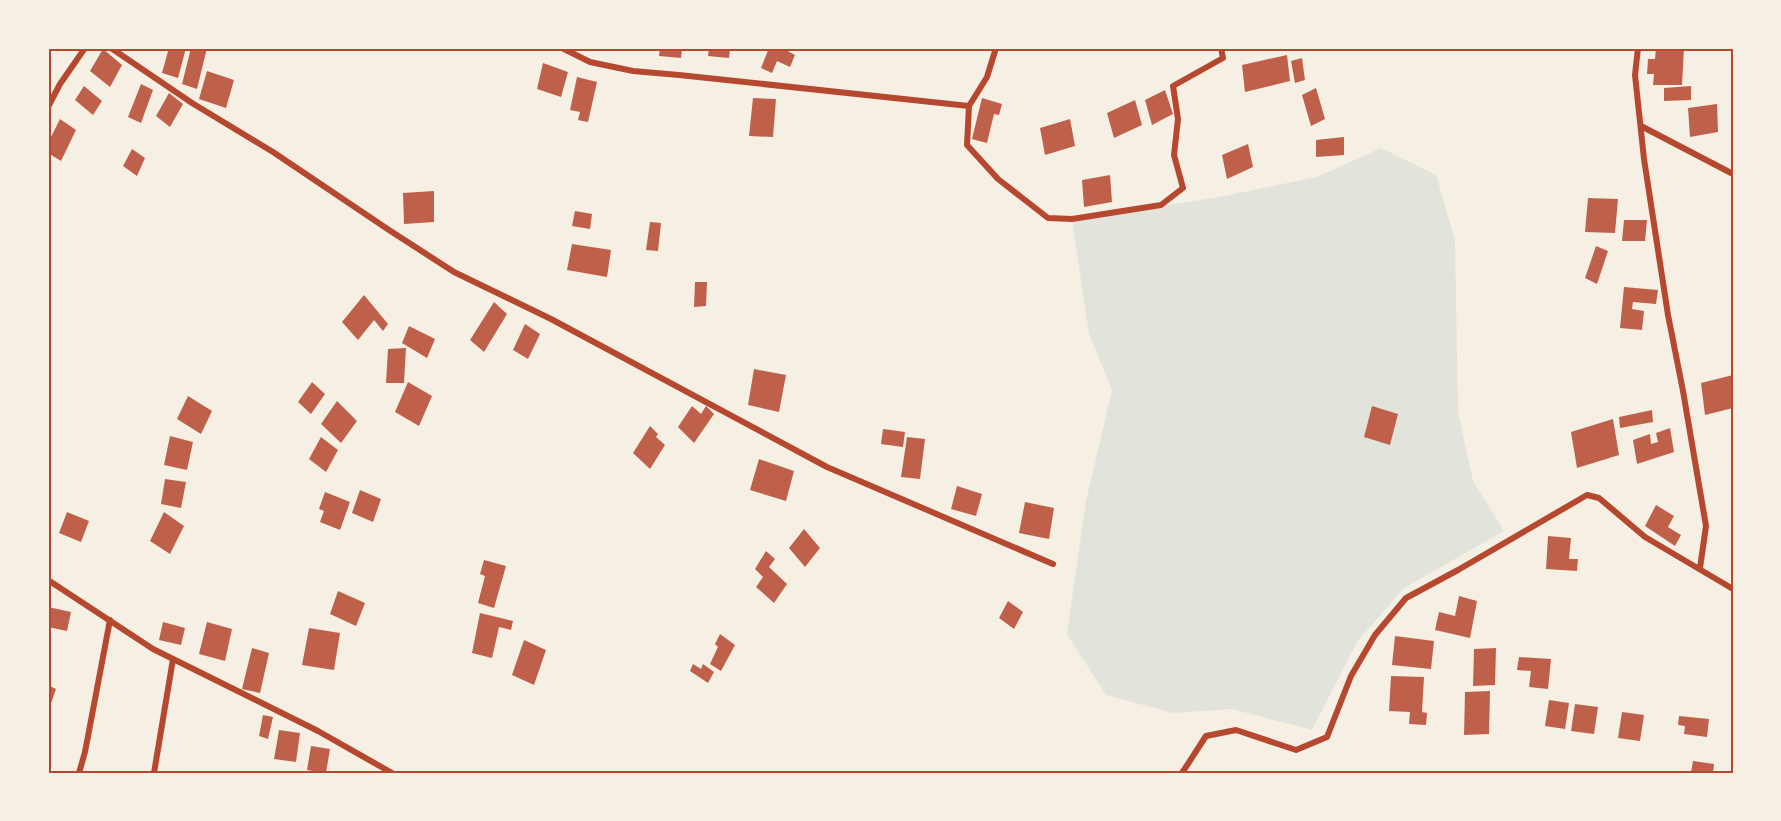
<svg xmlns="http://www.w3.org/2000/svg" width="1781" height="821" viewBox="0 0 1781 821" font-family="Rubik,sans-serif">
<rect width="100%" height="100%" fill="#f6efe4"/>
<path fill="#e2e4dc" d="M 1381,148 L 1436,175 L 1455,240 L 1458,412 L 1473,481 L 1504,531 L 1404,588 L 1357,642 L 1312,730 L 1232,709 L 1173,713 L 1106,695 L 1067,634 L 1086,501 L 1112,390 L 1089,334 L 1072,219 L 1214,198 L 1317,177 Z"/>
<path fill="#bf614a" d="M 169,48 L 186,48 L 178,78 L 162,73 Z
M 191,48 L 207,48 L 197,89 L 182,84 Z
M 660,48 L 682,48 L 681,58 L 659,56 Z
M 709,48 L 730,48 L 729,58 L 708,56 Z
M 769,48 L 782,48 L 795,55 L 790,67 L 777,61 L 772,73 L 761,68 Z
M 1656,48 L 1684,48 L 1682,85 L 1653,85 L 1654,74 L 1647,74 L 1648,59 L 1655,59 Z
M 103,49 L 122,65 L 110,87 L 90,71 Z
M 1287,55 L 1290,81 L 1245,92 L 1242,65 Z
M 1302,58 L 1305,80 L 1295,83 L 1291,61 Z
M 543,63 L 568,72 L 561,97 L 537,89 Z
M 207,71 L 234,80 L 226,108 L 199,99 Z
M 577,77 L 597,82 L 588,122 L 578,120 L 580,112 L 570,110 Z
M 141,84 L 153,90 L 141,123 L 128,117 Z
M 84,86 L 102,101 L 93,115 L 75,100 Z
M 1691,86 L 1691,100 L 1664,101 L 1664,88 Z
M 1316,88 L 1325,119 L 1311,126 L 1302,95 Z
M 1165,90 L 1173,114 L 1152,125 L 1145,100 Z
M 169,93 L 183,104 L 170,127 L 156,116 Z
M 753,98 L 776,99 L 773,137 L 749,136 Z
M 982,98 L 1002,104 L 999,115 L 994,114 L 987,143 L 972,139 Z
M 1135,100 L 1142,125 L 1114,138 L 1107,113 Z
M 1717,104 L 1718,132 L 1690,137 L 1688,108 Z
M 60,119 L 76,130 L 61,161 L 48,153 L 48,143 Z
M 1070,119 L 1075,146 L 1045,155 L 1040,128 Z
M 1344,137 L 1344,155 L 1316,157 L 1316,140 Z
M 1248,144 L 1253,167 L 1227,179 L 1222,155 Z
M 132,149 L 145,158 L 137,176 L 123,166 Z
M 1110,175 L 1112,202 L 1084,207 L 1082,180 Z
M 434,191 L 434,222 L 404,224 L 403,193 Z
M 1588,198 L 1618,199 L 1615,233 L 1585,232 Z
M 575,211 L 592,214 L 590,229 L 572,226 Z
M 1624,220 L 1647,220 L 1645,241 L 1622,241 Z
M 650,222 L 661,223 L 658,251 L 646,250 Z
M 572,244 L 611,250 L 607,277 L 567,270 Z
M 1596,246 L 1608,251 L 1597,284 L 1585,278 Z
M 695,282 L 707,282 L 706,306 L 694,307 Z
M 1624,287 L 1658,290 L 1656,304 L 1633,302 L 1632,309 L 1644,311 L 1642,330 L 1620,328 Z
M 364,295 L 388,324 L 383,331 L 374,320 L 358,340 L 342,322 Z
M 494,302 L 507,314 L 484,352 L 470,340 Z
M 525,324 L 540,334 L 528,359 L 513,350 Z
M 409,326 L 435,339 L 427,358 L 402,343 Z
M 406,348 L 404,383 L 386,383 L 388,349 Z
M 754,369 L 786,375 L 779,412 L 748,405 Z
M 1733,375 L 1733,408 L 1705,415 L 1701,383 Z
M 312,382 L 325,394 L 311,414 L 298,402 Z
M 408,382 L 432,396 L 419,426 L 395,412 Z
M 188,396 L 212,411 L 201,434 L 177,419 Z
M 337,401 L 357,421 L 341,443 L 321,424 Z
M 692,406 L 701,414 L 706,406 L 714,414 L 694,443 L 678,427 Z
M 1372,406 L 1398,414 L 1390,445 L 1364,437 Z
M 1652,410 L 1653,422 L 1620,428 L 1619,417 Z
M 1613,419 L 1619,455 L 1577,468 L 1571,432 Z
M 650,426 L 658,434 L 656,437 L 665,445 L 650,469 L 633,453 Z
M 1670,428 L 1674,452 L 1637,464 L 1633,440 L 1650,434 L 1651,444 L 1658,442 L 1656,433 Z
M 883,429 L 905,432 L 903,447 L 881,444 Z
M 170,436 L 193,442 L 187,470 L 164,465 Z
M 321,437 L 338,450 L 326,472 L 309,459 Z
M 907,437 L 925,439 L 920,479 L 901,477 Z
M 759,459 L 794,471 L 786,501 L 750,490 Z
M 165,479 L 186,482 L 181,508 L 161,504 Z
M 957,486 L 982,494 L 976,516 L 951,509 Z
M 360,490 L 381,499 L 373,522 L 352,513 Z
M 325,492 L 350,502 L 340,530 L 320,522 L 324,511 L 319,509 Z
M 1025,502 L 1054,508 L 1049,539 L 1019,533 Z
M 1656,505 L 1674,516 L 1668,527 L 1681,535 L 1675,546 L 1645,526 Z
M 67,512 L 89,521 L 81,542 L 59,533 Z
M 164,512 L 184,526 L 170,554 L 150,541 Z
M 804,529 L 820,548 L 805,567 L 789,548 Z
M 1548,536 L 1571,538 L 1569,559 L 1578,559 L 1577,571 L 1546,569 Z
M 766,551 L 775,559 L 769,567 L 787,584 L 774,603 L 756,587 L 763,577 L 755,569 Z
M 484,560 L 506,566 L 494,608 L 478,603 L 485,576 L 480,574 Z
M 338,591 L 365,603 L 356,626 L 330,614 Z
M 1459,596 L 1477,601 L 1470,638 L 1435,630 L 1439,612 L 1455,616 Z
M 1008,601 L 1023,612 L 1014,629 L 999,618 Z
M 48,607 L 71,612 L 67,631 L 48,627 Z
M 480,613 L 513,621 L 511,630 L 499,627 L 492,658 L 472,653 Z
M 163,622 L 185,628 L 181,645 L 159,640 Z
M 207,622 L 232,629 L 225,661 L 199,654 Z
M 309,628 L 340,633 L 334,670 L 302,665 Z
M 720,634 L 735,645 L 721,671 L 710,664 L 718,647 L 715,644 Z
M 1395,636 L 1434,641 L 1431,669 L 1392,665 Z
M 524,640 L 546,650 L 534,685 L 512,675 Z
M 252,648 L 269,653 L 260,693 L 242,689 Z
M 1496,648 L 1495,685 L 1473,686 L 1474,649 Z
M 1519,657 L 1551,659 L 1548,689 L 1529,687 L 1531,671 L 1517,670 Z
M 693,664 L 701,669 L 703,664 L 714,672 L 708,683 L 690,671 Z
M 1391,676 L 1424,677 L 1422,712 L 1427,713 L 1426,725 L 1409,724 L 1410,712 L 1389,711 Z
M 48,685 L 56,689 L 48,712 Z
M 1490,691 L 1489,734 L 1464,735 L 1465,692 Z
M 1549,700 L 1569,703 L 1565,729 L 1545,726 Z
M 1575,704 L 1598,707 L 1594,734 L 1571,731 Z
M 1622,712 L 1644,715 L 1640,741 L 1618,738 Z
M 263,715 L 273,717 L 268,739 L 259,736 Z
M 1679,716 L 1709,719 L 1707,737 L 1684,734 L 1685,726 L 1678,725 Z
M 279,730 L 300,733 L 296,762 L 274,759 Z
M 311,746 L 330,749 L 326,773 L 307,770 Z
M 1693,761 L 1714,764 L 1713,773 L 1691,773 Z"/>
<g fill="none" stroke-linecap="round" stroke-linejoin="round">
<path stroke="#b5482f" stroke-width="6" d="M 111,48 L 192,103 L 273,152 L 389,230 L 454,272 L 551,319 L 827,467 L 1053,564
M 562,48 L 590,62 L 633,71 L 679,75 L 969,106
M 996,48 L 987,77 L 969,106 L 967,145 L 998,179 L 1048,218 L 1072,219 L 1161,205 L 1183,188 L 1174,155 L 1178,119 L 1173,86 L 1223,58 L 1221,48
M 1638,48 L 1635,75 L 1644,159 L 1668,315 L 1683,391 L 1706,526 L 1700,568
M 48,107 L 60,84 L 85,48
M 1641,126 L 1733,174
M 48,580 L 153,649 L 318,731 L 392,773
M 79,773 L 85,752 L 110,620
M 154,773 L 173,659
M 1182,773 L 1206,736 L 1236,730 L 1296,750 L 1327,737 L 1351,676 L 1375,635 L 1406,598 L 1458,570 L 1587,495 L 1599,498 L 1645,537 L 1733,589"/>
</g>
<rect width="1781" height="821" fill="none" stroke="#f6efe4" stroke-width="99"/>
<rect x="50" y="50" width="1682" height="722" fill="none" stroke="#b5482f" stroke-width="2"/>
</svg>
